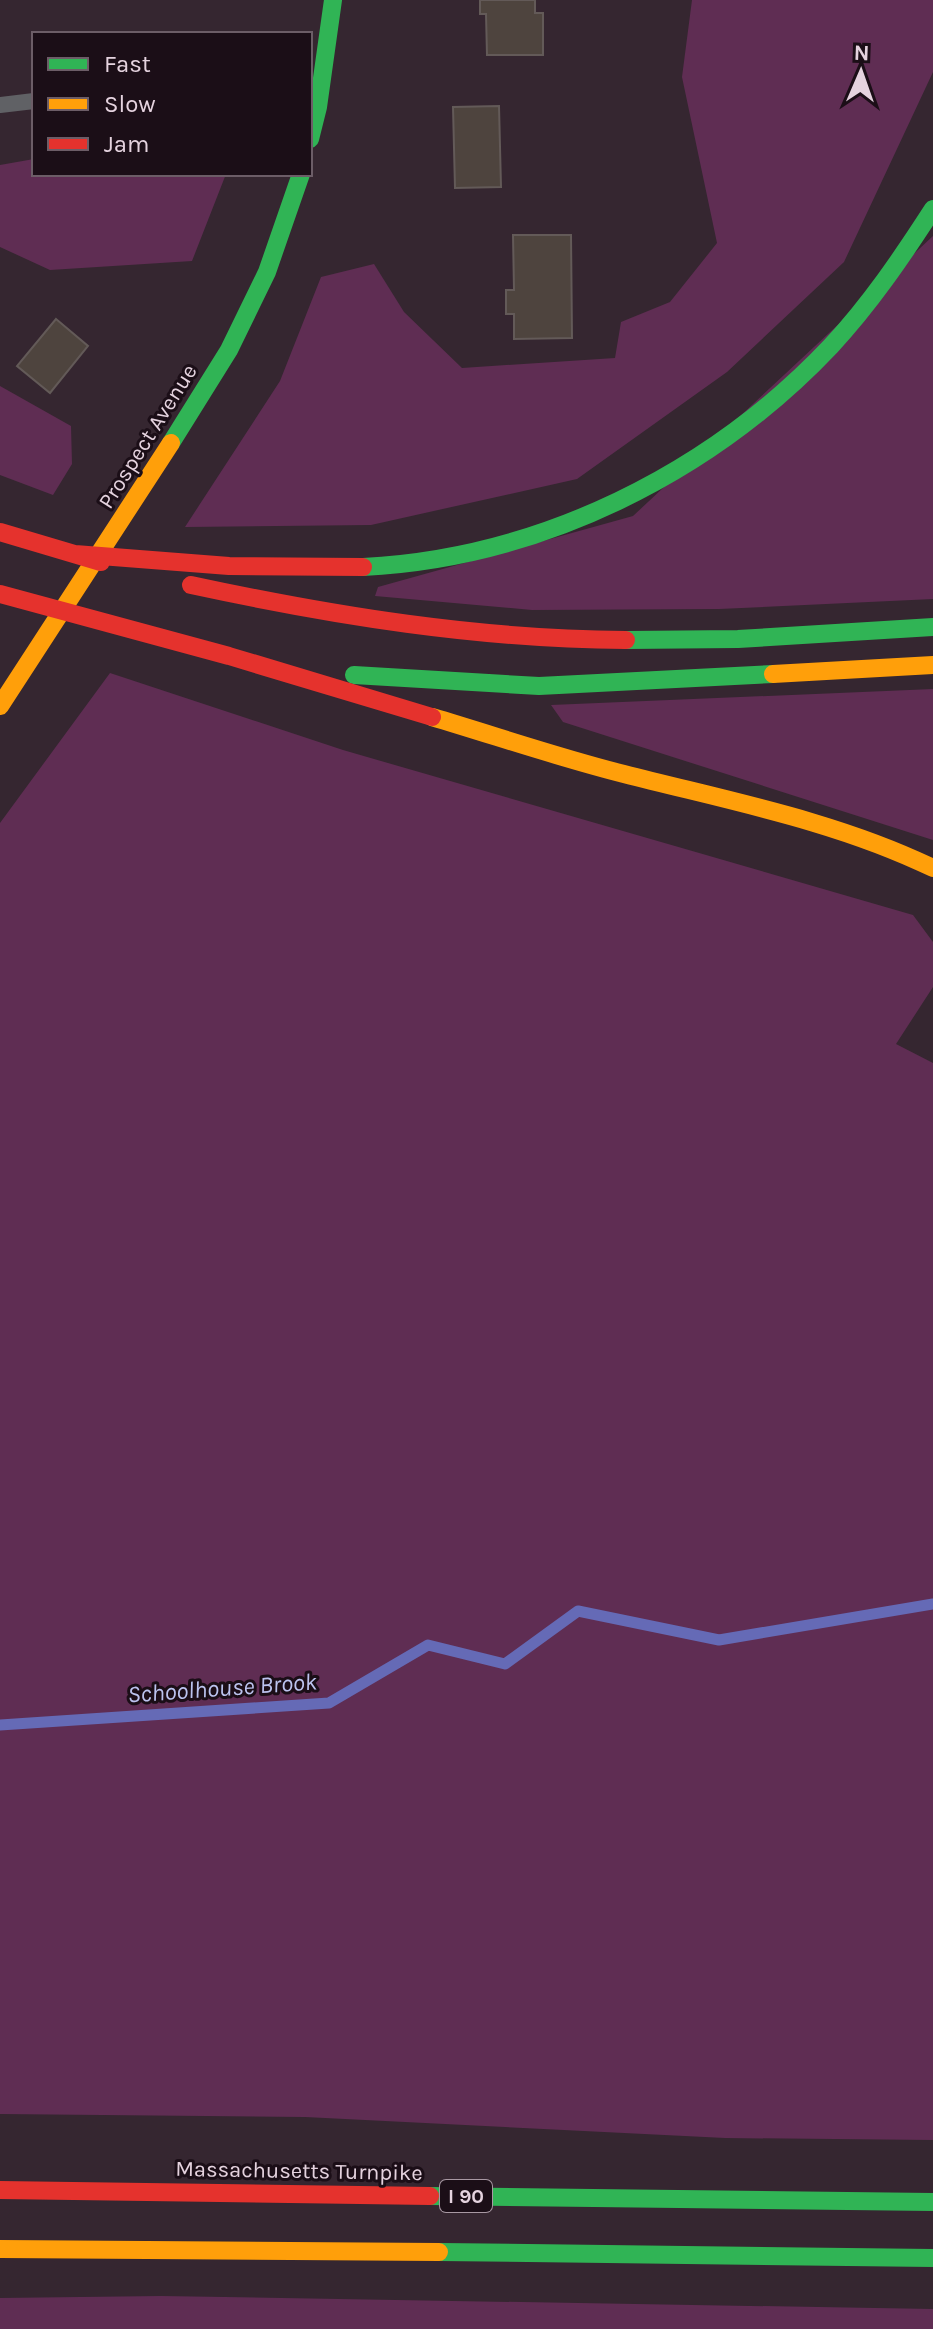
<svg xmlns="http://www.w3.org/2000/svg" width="933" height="2329" viewBox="0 0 933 2329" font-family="Karla,sans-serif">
<rect width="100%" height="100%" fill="#352630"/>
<path fill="#5f2d53" d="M 692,0 L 933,0 L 933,72 L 844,262 L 727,372 L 577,479 L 371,525 L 185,527 L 280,381 L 321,277 L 374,264 L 404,312 L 462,368 L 615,358 L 621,322 L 670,302 L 717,243 L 682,77 Z
M 34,159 L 34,174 L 226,174 L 192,261 L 50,270 L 0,247 L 0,165 Z
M 933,236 L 933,599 L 719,609 L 532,610 L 375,596 L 378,587 L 633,516 Z
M 0,386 L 71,426 L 72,464 L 53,495 L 0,475 Z
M 110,673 L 343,750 L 913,915 L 933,942 L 933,987 L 896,1044 L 933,1063 L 933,2140 L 725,2138 L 305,2117 L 0,2114 L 0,823 Z
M 933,689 L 933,840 L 563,722 L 551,705 Z
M 161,2296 L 933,2309 L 933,2329 L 0,2329 L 0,2298 Z"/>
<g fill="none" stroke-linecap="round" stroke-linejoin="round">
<path stroke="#656ab6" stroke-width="11" d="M 0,1725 L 329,1703 L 428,1645 L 505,1664 L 578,1611 L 719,1640 L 933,1604"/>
</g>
<path fill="#4e443e" stroke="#635a58" stroke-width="2" d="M 480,0 L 535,0 L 535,13 L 543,13 L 543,55 L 487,55 L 486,14 L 480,14 Z
M 499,106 L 501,187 L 455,188 L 453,107 Z
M 513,235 L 571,235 L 572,338 L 514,339 L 514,314 L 506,314 L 506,290 L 514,290 Z
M 56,319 L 88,346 L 50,393 L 17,366 Z"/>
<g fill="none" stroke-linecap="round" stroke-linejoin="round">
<path stroke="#606165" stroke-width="16" d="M 0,105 L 34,101"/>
<path stroke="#30b455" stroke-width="18" d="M 310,139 L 318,107 L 333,0
M 171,443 L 229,350 L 267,272 L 301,174
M 363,567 C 540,558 710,474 831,346 C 870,304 902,257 933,209
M 626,640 L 738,639 L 933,627
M 354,675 L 539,686 L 773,674
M 430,2196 L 933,2202
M 439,2252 L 933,2258"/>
<path stroke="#ff9f0a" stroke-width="18" d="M 773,674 L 933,665
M 0,706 L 171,443
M 432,717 C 496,736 560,758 624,774 C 729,801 836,821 933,868
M 0,2249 L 439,2252"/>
<path stroke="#e5322d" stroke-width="18" d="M 0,532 L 101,562
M 75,554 L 229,566 L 363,567
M 191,585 C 335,616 478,639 626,640
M 0,594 L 229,656 L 432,717
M 0,2190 L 430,2196"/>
</g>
<g text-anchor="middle" stroke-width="6" stroke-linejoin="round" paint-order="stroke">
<rect fill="#1b0e17" stroke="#a898a3" stroke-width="2" x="440" y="2180" width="52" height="32" rx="6"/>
<g font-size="20" font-weight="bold" fill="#e5d3df">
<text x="466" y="2203">I 90</text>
</g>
<g font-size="22" fill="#e5d3df" stroke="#1b0e17">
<text transform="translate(147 436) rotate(-58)" y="8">Prospect Avenue</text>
<text transform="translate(299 2170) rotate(1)" y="8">Massachusetts Turnpike</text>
</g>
<g font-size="24" font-style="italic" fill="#bcc3ef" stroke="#1b0e17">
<text transform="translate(222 1688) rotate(-4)" y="8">Schoolhouse Brook</text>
</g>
</g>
<rect x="32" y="32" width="280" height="144" fill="#1b0e17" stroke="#6c5d67" stroke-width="2"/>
<rect x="48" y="58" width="40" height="12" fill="#30b455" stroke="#6c5d67" stroke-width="2"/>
<text x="104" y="72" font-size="24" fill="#e5d3df">Fast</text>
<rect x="48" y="98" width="40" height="12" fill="#ff9f0a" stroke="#6c5d67" stroke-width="2"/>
<text x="104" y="112" font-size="24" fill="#e5d3df">Slow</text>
<rect x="48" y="138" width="40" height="12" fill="#e5322d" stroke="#6c5d67" stroke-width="2"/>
<text x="104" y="152" font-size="24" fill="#e5d3df">Jam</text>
<g transform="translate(861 72) rotate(2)" stroke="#1b0e17" stroke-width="6" paint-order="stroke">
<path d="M0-6L14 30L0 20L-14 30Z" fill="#e5d3df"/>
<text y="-12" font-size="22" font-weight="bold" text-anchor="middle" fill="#e5d3df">N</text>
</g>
</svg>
